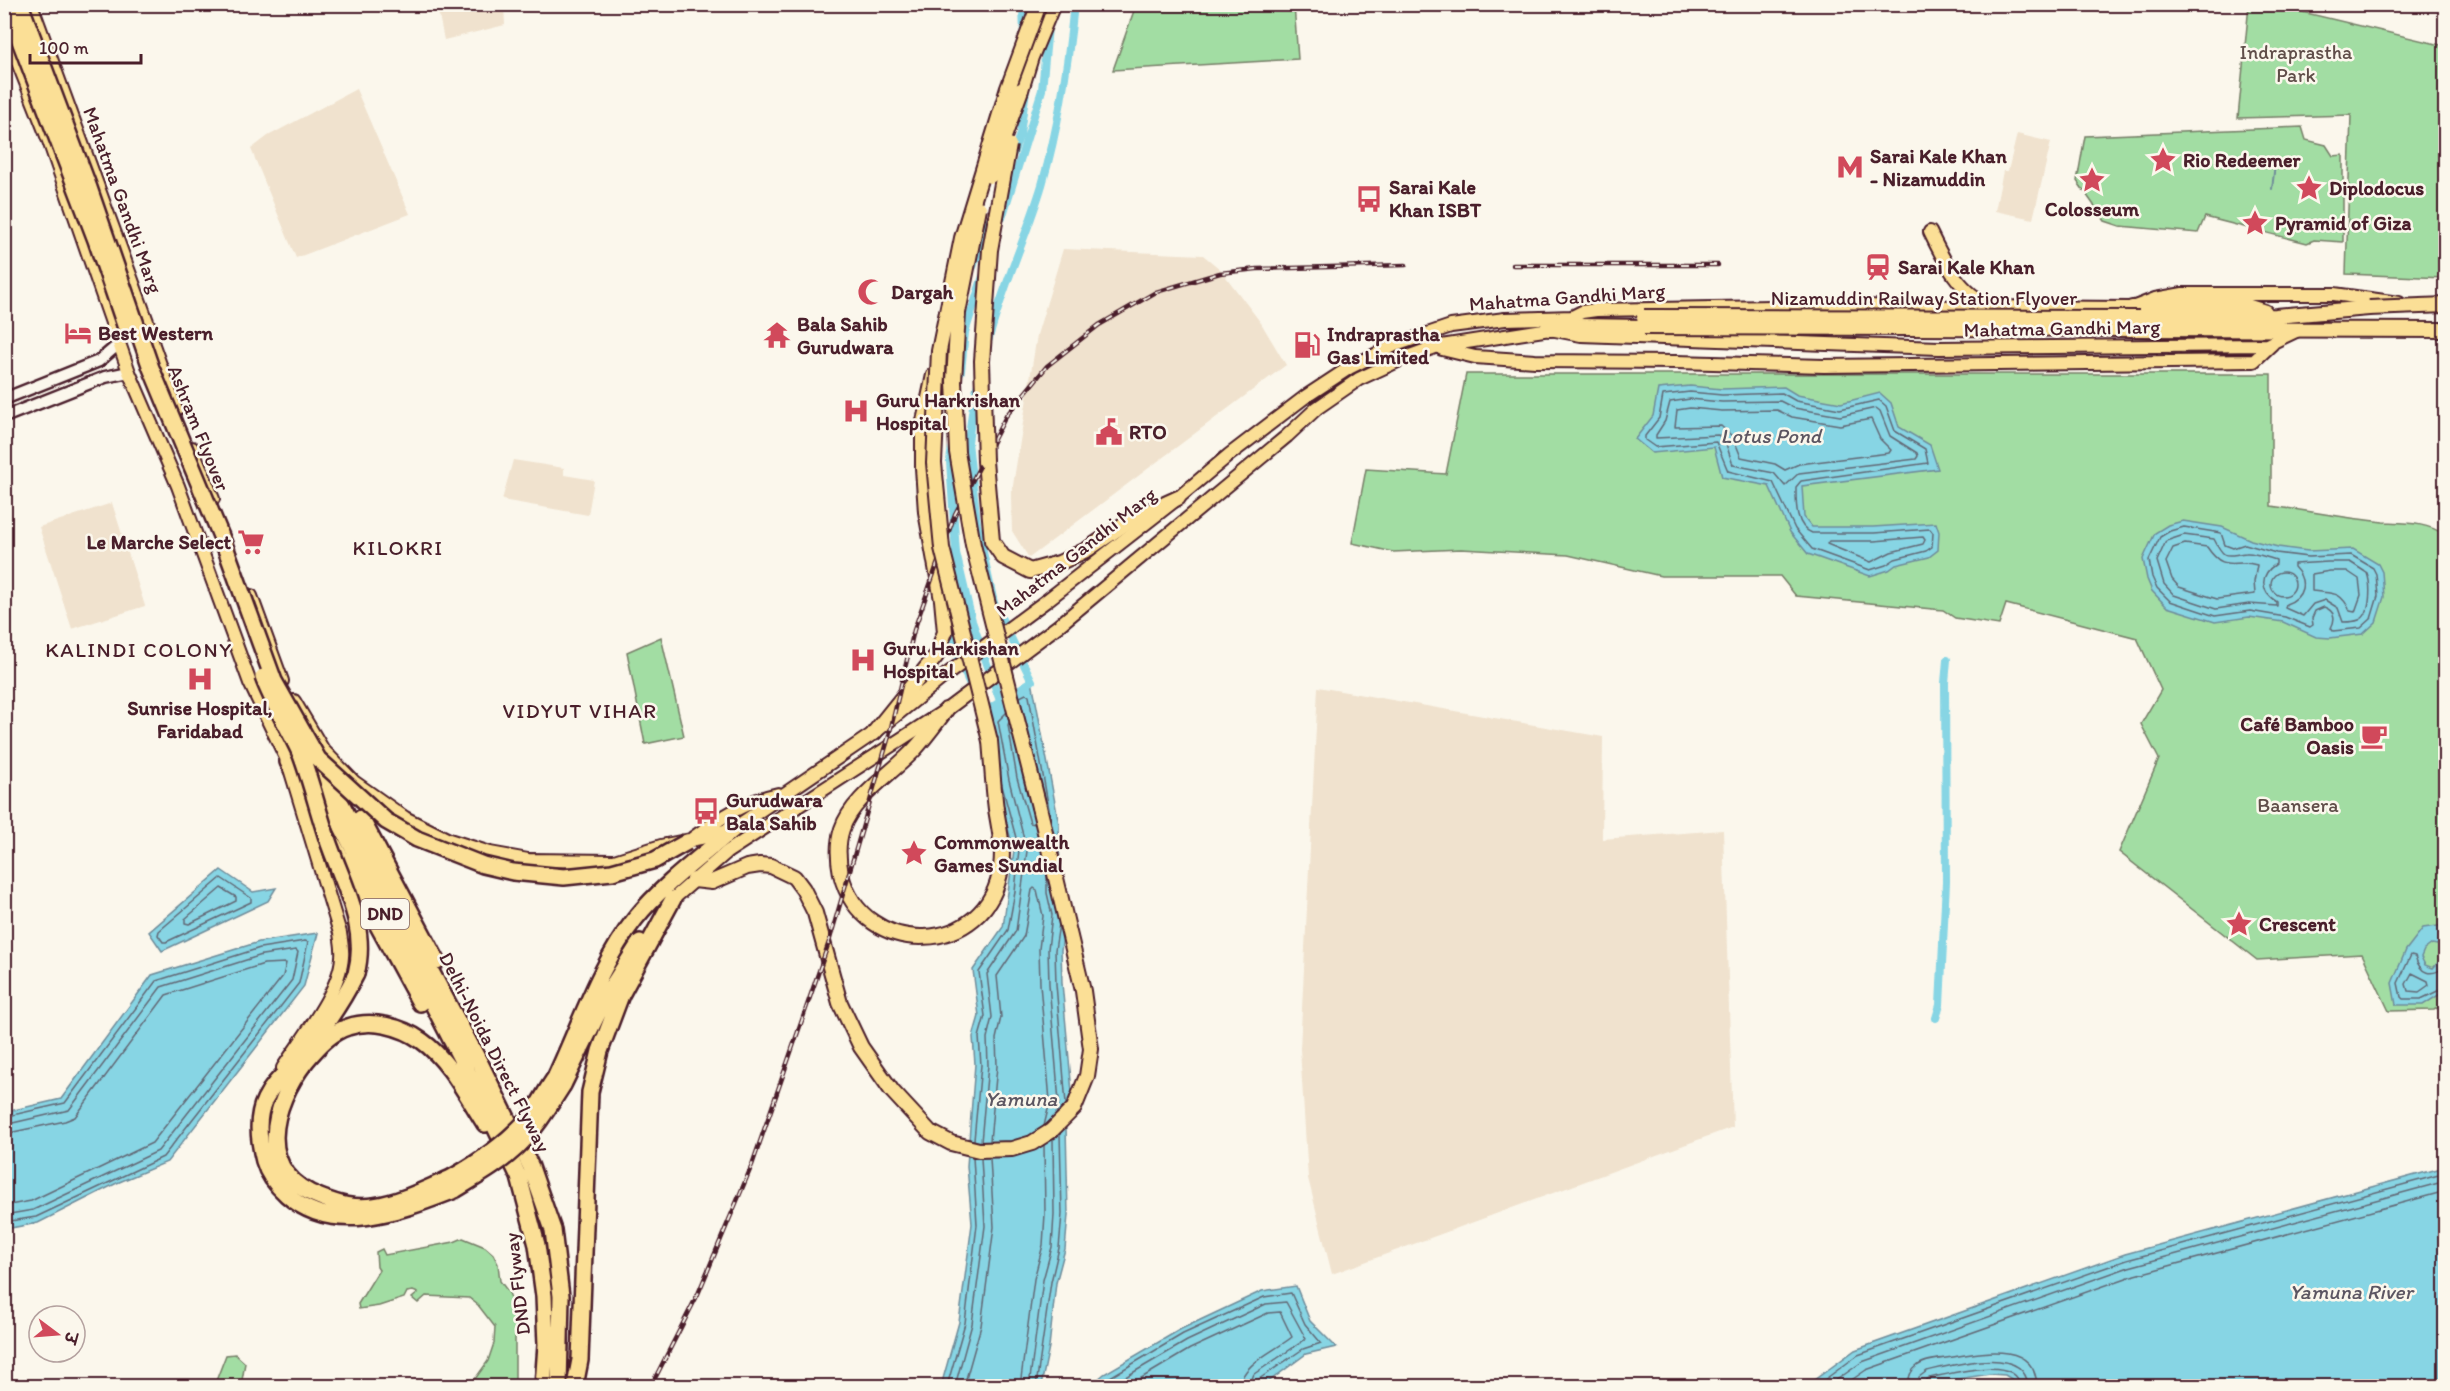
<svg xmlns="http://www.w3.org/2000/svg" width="2450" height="1391" viewBox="0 0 2450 1391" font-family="Itim,'Playpen Sans Deva',sans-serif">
<rect width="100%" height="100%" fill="#fbf7ec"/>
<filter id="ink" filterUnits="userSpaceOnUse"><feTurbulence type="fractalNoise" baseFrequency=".0167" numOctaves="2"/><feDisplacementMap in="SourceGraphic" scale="12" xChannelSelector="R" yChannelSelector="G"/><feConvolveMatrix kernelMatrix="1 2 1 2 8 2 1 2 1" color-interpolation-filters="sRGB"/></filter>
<g filter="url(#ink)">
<path fill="#f0e2ce" d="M 437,5 L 504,5 L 505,25 L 444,40 Z
M 356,89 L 410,214 L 296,258 L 251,149 L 268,136 Z
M 2017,134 L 2051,142 L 2033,219 L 1995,211 L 2003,171 L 2008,171 Z
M 1063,249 L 1203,255 L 1220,269 L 1261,323 L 1286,365 L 1029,558 L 1012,531 L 1011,498 L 1037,335 Z
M 513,460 L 564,468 L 564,475 L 594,480 L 588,515 L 502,500 Z
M 112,503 L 145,606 L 72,629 L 39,527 Z
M 1318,687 L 1603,737 L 1602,839 L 1723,830 L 1733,1127 L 1332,1274 L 1308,1178 L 1300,1049 Z"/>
<path fill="#a2dda3" stroke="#767e67" stroke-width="1.5" d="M 1136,5 L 1294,5 L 1298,59 L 1113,70 Z
M 2249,5 L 2273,5 L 2445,46 L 2445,278 L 2346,274 L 2351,115 L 2238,118 Z
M 2302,127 L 2306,140 L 2326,145 L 2333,156 L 2343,155 L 2343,242 L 2314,240 L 2307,243 L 2205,217 L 2198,233 L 2120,226 L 2105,221 L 2077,181 L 2085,136 Z
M 1466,374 L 2271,374 L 2271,506 C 2308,511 2346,518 2383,522 C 2405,523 2427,522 2445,535 L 2445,1003 L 2434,1010 L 2389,1011 L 2362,954 L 2257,960 L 2119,852 L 2159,759 L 2141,724 L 2161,690 L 2137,638 L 2006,604 L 1999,625 L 1955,618 L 1943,610 L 1796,596 L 1780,576 L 1661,576 L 1568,555 L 1461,549 L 1393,552 L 1352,543 L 1366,469 L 1446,474 Z
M 661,637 L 684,736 L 645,744 L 627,652 Z
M 463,1238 L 485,1247 L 493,1254 L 498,1264 L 500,1281 L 509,1293 L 518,1315 L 515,1339 L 515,1386 L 470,1386 L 488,1361 L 494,1343 L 495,1327 L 478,1305 L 469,1298 L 426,1296 L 418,1303 L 412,1298 L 418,1293 L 413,1291 L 407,1292 L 404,1298 L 379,1306 L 359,1309 L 358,1304 L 379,1270 L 377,1267 L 376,1252 L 382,1249 L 385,1255 L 454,1242 Z
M 235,1354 L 245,1363 L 241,1386 L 214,1386 L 226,1355 Z"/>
<path fill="#87d5e4" stroke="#6f8c9a" stroke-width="1.5" d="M 1690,386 L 1722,389 L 1784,387 L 1797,395 L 1841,403 L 1880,393 L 1891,403 L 1899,427 L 1930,445 L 1938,469 L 1802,486 L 1804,517 L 1812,527 L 1873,527 L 1936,523 L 1939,532 L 1938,550 L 1929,557 L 1896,565 L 1889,570 L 1870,576 L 1808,554 L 1790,532 L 1769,486 L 1722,477 L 1714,447 L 1652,453 L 1635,439 L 1653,416 L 1658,389 Z
M 2183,521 L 2222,527 L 2251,540 L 2278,547 L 2308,551 L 2353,549 L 2378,564 L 2382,572 L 2384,597 L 2376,622 L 2363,634 L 2330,638 L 2316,637 L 2283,622 L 2249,617 L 2215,622 L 2167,607 L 2152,591 L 2147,579 L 2143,559 L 2155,533 L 2168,525 Z
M 1032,681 L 1059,824 L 1060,892 L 1066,914 L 1061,950 L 1062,983 L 1073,1103 L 1066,1127 L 1068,1215 L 1065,1249 L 1056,1283 L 1049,1347 L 1041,1386 L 941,1386 L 959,1322 L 972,1224 L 967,1166 L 975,1064 L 973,1037 L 979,1016 L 973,970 L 1003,927 L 1014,850 L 995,783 L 983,713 Z
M 221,870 L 253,892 L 276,888 L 268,901 L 162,951 L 149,932 Z
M 2445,925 L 2445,950 L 2443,946 L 2432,944 L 2424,950 L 2421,957 L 2425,965 L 2433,968 L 2445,955 L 2445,991 L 2423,1005 L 2396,1005 L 2392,983 L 2406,950 L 2423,928 Z
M 318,933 L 304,986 L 167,1162 L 117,1183 L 38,1223 L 5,1229 L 5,1112 L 61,1099 L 152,975 L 259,942 Z
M 2445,1167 L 2445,1386 L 2015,1386 L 2013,1380 L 2005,1375 L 1990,1374 L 1913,1386 L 1806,1386 L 1855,1350 L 2125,1254 Z
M 1296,1286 L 1310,1321 L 1336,1347 L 1306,1354 L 1268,1382 L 1256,1386 L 1090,1386 L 1104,1374 L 1181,1329 L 1262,1291 Z"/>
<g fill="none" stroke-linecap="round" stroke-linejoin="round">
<path stroke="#626875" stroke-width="1.5" d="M 1690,392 L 1722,395 L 1782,393 L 1796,401 L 1840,409 L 1879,400 L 1886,406 L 1895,431 L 1925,449 L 1928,463 L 1801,481 L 1796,487 C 1796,503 1795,526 1812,533 L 1874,533 L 1930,529 L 1933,533 L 1932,547 L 1926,551 L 1895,559 L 1886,565 L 1870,570 L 1812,549 L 1795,529 L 1773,482 L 1728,471 L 1716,442 L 1655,447 L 1645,440 L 1645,436 L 1659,418 L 1663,395 Z
M 1690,399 L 1722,402 L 1780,401 L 1794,408 L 1840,416 L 1876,408 L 1880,411 L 1890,436 L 1917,453 L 1918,456 L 1916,459 L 1799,473 L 1785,486 L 1774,473 L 1733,465 L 1725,441 L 1718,435 L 1656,438 L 1656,435 L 1665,421 L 1670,402 Z
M 1690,408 L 1722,411 L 1777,410 L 1792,417 L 1840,425 L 1871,419 L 1880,439 L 1891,450 L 1889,453 L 1799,464 L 1785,470 L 1775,464 L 1741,457 L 1733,437 L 1721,426 L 1675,427 L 1677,410 Z
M 2184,527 L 2221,533 L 2225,545 L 2233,548 L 2245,544 L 2276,553 L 2308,557 L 2351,555 L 2373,568 L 2376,574 L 2378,596 L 2371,619 L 2361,628 L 2333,631 L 2331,628 C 2336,619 2335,611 2324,607 L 2315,611 L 2312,618 L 2313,625 L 2310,627 L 2285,617 L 2250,611 L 2215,616 L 2170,601 L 2157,588 L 2152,577 L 2149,560 L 2160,537 L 2170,531 Z
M 2184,535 L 2214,539 C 2225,561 2226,555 2246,553 C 2254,552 2268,558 2276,560 L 2276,564 C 2259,575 2260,592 2277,602 L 2277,606 L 2249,604 L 2216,609 L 2174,595 L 2164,584 L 2157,561 L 2166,541 Z
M 1923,537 L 1925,540 L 1923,544 L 1891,552 L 1871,562 L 1827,544 L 1829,541 L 1874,541 Z
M 2185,544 L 2207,547 C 2225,574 2234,558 2257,565 L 2254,582 L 2255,594 L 2217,599 L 2179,587 L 2172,579 L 2166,562 L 2173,548 Z
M 2328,562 L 2350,562 L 2367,573 C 2371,584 2372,615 2359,620 C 2354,622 2348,622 2343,622 L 2338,608 L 2325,600 L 2313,604 L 2303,616 L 2285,608 L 2286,604 C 2304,598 2308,581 2294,567 L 2294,564 Z
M 2330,571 L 2347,571 L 2359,579 L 2361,595 L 2355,612 L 2350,611 C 2340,589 2331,594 2312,591 L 2312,574 Z
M2271 584a12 12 0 1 1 24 0a12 12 0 1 1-24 0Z
M 1020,697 L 1026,694 L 1029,696 L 1053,832
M 1009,722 L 1008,725 L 1017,778 L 1030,823 L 1035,824
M 1047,876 L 1047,893 L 1052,915 L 1048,949 L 1049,984 L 1059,1102 L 1056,1115
M 221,878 L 251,898 L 251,902 L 166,942 L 163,942 L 158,935 L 159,931 Z
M 221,888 L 236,897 L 236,901 L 189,924 L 185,923 L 185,919 Z
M 1059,924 L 1055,950 L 1056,984 L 1066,1104
M 2446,966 C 2431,978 2420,974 2415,956 L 2411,955 L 2398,983 L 2401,997 L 2403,999 L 2421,999 L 2446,987
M 2412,973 L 2428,981 L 2429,985 L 2419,992 L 2408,991 L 2406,984 Z
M 4,1117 L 65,1103 L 156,981 L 260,948 L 305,941 L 308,942 L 299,983 L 163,1157 L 36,1217 L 4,1222
M 4,1125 L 69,1110 L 161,987 L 262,955 L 296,950 L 298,952 L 292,980 L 158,1151 L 33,1210 L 4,1215
M 4,1134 L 65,1121 L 75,1117 L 166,995 L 264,964 L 286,963 L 283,976 L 152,1143 L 31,1201 L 4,1206
M 974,1140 L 981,1065 L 979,1037 L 985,1016 L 979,972 L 1008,930 L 1015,892 L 1019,849 L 1001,782
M 990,1141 L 997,1066 L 996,1039 L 1001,1017 L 997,976 L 1024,936 L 1032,890 L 1034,888 L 1037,890 L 1043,916 L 1039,949 L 1040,984 L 1050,1101 L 1044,1126
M 981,1142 L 988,1065 L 987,1038 L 992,1017 L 987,974 L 1016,931 L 1027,851 L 1009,780 L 998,721 L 1007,712
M 947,1386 L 965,1323 L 977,1225 L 973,1157
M 955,1386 L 972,1324 L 985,1226 L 981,1158
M 964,1386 L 981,1326 L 994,1227 L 990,1158
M 1020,1386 L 1034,1279 L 1043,1245 L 1045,1214 L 1044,1145
M 1029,1386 L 1043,1280 L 1052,1247 L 1054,1214 L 1053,1140
M 1036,1386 L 1051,1282 L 1059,1248 L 1062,1214 L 1060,1133
M 1099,1386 L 1107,1379 L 1183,1334 L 1264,1297 L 1291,1293 L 1305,1324 L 1321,1343 L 1303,1349 L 1259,1379 L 1257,1386
M 1110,1386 L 1187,1341 L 1266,1304 L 1286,1302 L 1306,1339 L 1254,1374 L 1249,1386
M 1128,1386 L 1190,1349 L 1268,1313 L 1280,1312 L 1292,1337 C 1275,1351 1241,1364 1240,1386
M 1816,1386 L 1858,1355 L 2127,1260 L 2446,1173
M 1828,1386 L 1862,1362 L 2129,1267 L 2446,1181
M 1843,1386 L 1866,1370 L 2132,1276 L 2446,1191
M 1908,1386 C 1908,1378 1910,1371 1917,1366 C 1926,1359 1942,1359 1953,1357 C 1983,1352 2035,1341 2037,1386
M 1917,1386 L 1919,1377 L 1927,1371 C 1953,1365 2025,1344 2028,1386
M 1924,1386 L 1925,1381 L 1929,1378 C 1950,1374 2017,1354 2020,1386"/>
<path stroke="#6f8c9a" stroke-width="2" d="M 2272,189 L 2275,164"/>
<path stroke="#87d5e4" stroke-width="8" d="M 1023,4 L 1024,36
M 1013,154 L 1020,134 L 1026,90
M 1002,218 L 1042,90 L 1048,27
M 973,267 L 990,219
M 988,342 C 1002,288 1026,238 1042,185 C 1059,126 1068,66 1074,4
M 961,371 L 965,332 L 983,276
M 979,380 L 974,399 L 968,442 L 977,524 L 994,603 L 1032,681 L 983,713 L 982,711
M 952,446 L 950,461 L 956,553 L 972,621 L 1000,701
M 949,600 L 955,651 L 972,689
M 1936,1018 L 1940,1005 L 1946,882 L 1945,683 L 1947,660"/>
<defs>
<path id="secondary" d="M 4,399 L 99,361 L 119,344
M 4,417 L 105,377 L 129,372"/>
<path id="primary" d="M 31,4 L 148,324 L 153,345 L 176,410
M 4,27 L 49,141 L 129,372 L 178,486 L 250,683 L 288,762 L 340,933 C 341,941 343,949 342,957 C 340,992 302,1038 283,1068
M 1930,232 C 1943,259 1960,295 1991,305
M 1442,349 L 1475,357 L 1535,361 L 1676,362 L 1824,366 L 2254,361 L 2272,344
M 192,448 L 213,499
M 251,596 L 282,681
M 294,701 L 323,750 L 354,782 L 405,818 L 449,840 L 490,853 L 528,860 L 614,861 L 661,846 L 710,836 L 736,827 L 874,733 L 942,678 L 1046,601 L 1178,498 L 1229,455 L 1305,397 L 1349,368 L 1395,345 L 1451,326 L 1505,319 L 1572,317 L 1582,312 L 1596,310 L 1834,306 L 2132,308 L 2155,299 L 2183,294 L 2334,294 L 2399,303
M 693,838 C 720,818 745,801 778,794
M 673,899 L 727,852 L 946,710 L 1058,626 L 1287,436 L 1317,408 L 1359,379 L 1402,359 L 1435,347 L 1550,329 L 1581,335 L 1939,348 L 2267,345 L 2298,330"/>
<path id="trunk" d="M 1021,90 L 1031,57 L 1053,4
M 2132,308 L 2243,305 L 2265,312
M 2139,318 L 2276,316 L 2369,308
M 1550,329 L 1581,326 L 1644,327
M 2137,329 L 2446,330
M 985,461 L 992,541 L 1003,557 L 1030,571 L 1059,563 L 1088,549 L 1132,519 L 1178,498
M 946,710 C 936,723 926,737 915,749 C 893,773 852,798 842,829 C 837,844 838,859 841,874 C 862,961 989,957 1001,867 C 1004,848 999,828 996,809 C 993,786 992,763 990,741
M 874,733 L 936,656 L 945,632 L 942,600 L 926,512 L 923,468 L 923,426 L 934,375
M 694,880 L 712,882 L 747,867 L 760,865 L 771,866 L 794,877 L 803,889 L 815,913 L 840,1003 L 861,1047 L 892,1091 L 930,1132 L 951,1143 L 979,1150 L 1012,1149 L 1032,1143 L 1051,1131 L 1074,1108 L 1087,1076 L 1091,1049 L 1083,991 L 1039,807"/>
<path id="motorway" d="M 288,762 L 315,811
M 319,762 L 481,1065 L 531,1167 L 553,1230 L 561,1296 L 559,1386
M 309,770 L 341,825 L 482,1100 L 519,1177 L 537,1245 L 544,1296 L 546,1345 L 543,1386
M 361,818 L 437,961
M 334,845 L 420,1003
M 356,974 C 341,1004 322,1031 300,1057 C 288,1071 274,1081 265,1099 C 256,1117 259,1142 264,1161 C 268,1175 277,1186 287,1195 C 335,1238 403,1210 455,1190
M 555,1078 C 579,1027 600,963 635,919 C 663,884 702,856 736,827
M 563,1085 L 609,991 L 640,942
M 451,1178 C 426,1189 401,1202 374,1206 C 354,1209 338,1204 320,1197 C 254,1172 271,1106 306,1061 C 317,1048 331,1032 348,1027 C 372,1019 401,1026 422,1041 C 449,1060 467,1096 485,1124
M 575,1386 L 580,1360 L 590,1092 L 600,1051 L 621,995 L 673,899"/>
</defs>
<use href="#secondary" stroke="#4a1f2b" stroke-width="15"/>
<use href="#primary" stroke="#4a1f2b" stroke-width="16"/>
<use href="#trunk" stroke="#4a1f2b" stroke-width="18"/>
<use href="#motorway" stroke="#4a1f2b" stroke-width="20"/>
<use href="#secondary" stroke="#fbf7ec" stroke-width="10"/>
<use href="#primary" stroke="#fbdf96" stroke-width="12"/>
<use href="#trunk" stroke="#fbdf96" stroke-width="14"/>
<use href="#motorway" stroke="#fbdf96" stroke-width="15"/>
<defs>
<path id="rail" d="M 1513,265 L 1718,265
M 651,1386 L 698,1294 L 752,1165 L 829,942 L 889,736 L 914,630 L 955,514 L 1006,416 L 1047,366 L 1099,325 L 1156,292 L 1220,273 L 1257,269 L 1406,265"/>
</defs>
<use href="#rail" stroke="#4a1f2b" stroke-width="4.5"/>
<use href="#rail" stroke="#fbf7ec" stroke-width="2" stroke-dasharray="7" stroke-linecap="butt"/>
<defs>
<path id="trunk-bridge" d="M 990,176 L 1021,90
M 979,208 L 958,313 L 954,381 L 957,452 L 973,545 L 1039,807
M 2369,308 L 2446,305
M 1644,317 L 2139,318
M 1644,327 L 2137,329
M 985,461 L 982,361 L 990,250 L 1009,145
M 990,741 L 942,548 L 934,463 L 939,351 L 962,238 L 1008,88 L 1039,4"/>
<path id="motorway-bridge" d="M 6,4 L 96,240 L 127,331
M 20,4 L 89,188 L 151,368 L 223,541 L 274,681 L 318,759 L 386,821 L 417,839 L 483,865 L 513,872 L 564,877 L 612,872 L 655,860 L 687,842
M 263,677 C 273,705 290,729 301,755 C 311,782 318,811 327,838 C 342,883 369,926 356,974
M 451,1178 C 481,1161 510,1141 532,1114 C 540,1103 547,1089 555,1078
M 455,1190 C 476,1177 498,1165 516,1148 C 535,1130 549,1107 563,1085"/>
</defs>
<use href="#trunk-bridge" stroke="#4a1f2b" stroke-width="18" stroke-linecap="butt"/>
<use href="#motorway-bridge" stroke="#4a1f2b" stroke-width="20" stroke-linecap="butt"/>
<use href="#trunk-bridge" stroke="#fbdf96" stroke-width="14"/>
<use href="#motorway-bridge" stroke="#fbdf96" stroke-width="15"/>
</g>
</g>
<defs>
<symbol id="sight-bare" viewBox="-9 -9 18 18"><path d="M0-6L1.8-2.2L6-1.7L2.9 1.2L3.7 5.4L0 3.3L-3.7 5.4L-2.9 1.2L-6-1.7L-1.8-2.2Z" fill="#d1495b" stroke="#fbf7ec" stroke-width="2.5" paint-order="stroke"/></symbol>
<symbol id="metro-bare" viewBox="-9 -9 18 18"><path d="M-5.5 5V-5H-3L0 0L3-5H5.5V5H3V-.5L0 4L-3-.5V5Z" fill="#d1495b" stroke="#fbf7ec" stroke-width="2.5" paint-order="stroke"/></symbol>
<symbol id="bus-bare" viewBox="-9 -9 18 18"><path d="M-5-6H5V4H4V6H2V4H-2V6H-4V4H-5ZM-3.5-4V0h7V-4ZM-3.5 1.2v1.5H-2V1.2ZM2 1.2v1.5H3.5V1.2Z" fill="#d1495b" stroke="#fbf7ec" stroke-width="2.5" paint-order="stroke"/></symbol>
<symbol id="station-bare" viewBox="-9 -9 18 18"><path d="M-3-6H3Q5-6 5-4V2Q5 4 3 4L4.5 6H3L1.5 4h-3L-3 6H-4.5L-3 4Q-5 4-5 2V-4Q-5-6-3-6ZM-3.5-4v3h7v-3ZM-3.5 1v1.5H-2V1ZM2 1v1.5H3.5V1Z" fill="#d1495b" stroke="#fbf7ec" stroke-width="2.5" paint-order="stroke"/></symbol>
<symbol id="mosque-bare" viewBox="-9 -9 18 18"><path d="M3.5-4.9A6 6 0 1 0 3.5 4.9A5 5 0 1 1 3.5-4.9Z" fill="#d1495b" stroke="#fbf7ec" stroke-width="2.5" paint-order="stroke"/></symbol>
<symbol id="hotel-bare" viewBox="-9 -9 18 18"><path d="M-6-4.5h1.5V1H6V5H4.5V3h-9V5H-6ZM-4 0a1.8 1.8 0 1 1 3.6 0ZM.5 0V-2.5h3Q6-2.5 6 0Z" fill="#d1495b" stroke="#fbf7ec" stroke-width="2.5" paint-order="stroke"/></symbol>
<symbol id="temple-bare" viewBox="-9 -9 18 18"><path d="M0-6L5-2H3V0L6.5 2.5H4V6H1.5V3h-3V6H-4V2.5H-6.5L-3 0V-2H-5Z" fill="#d1495b" stroke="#fbf7ec" stroke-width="2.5" paint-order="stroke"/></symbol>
<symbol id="fuel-bare" viewBox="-9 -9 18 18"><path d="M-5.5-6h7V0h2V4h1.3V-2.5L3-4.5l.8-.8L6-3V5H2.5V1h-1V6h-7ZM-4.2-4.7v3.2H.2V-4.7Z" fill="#d1495b" stroke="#fbf7ec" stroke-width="2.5" paint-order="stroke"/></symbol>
<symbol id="hospital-bare" viewBox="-9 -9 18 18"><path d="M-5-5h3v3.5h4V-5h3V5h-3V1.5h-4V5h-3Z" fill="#d1495b" stroke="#fbf7ec" stroke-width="2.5" paint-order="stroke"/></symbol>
<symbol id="civic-bare" viewBox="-9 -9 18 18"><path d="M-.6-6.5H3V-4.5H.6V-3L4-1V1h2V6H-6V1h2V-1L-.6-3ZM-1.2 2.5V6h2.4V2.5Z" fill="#d1495b" stroke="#fbf7ec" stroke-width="2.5" paint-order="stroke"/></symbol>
<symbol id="supermarket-bare" viewBox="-9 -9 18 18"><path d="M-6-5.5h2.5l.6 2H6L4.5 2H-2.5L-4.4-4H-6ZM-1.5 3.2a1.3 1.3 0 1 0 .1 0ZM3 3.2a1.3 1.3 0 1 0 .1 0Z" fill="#d1495b" stroke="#fbf7ec" stroke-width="2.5" paint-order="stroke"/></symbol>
<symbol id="cafe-bare" viewBox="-9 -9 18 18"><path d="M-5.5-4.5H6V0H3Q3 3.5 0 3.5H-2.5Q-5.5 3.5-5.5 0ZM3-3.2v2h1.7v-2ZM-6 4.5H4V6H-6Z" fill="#d1495b" stroke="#fbf7ec" stroke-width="2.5" paint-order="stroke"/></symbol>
</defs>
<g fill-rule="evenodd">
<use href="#sight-bare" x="2144" y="141" width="38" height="38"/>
<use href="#metro-bare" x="1831" y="148" width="38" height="38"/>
<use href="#sight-bare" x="2073" y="161" width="38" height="38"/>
<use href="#sight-bare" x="2290" y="169" width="38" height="38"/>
<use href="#bus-bare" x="1350" y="180" width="38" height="38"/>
<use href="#sight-bare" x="2236" y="204" width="38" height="38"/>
<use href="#station-bare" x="1859" y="248" width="38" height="38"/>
<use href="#mosque-bare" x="852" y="273" width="38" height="38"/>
<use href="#hotel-bare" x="59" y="314" width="38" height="38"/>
<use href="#temple-bare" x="758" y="316" width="38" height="38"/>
<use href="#fuel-bare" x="1288" y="326" width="38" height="38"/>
<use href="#hospital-bare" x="837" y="392" width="38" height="38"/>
<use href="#civic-bare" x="1090" y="413" width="38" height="38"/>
<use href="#supermarket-bare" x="232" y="523" width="38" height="38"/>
<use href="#hospital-bare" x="844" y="641" width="38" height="38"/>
<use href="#hospital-bare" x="181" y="660" width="38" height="38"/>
<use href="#cafe-bare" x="2355" y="717" width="38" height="38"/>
<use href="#bus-bare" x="687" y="792" width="38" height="38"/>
<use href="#sight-bare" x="895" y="834" width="38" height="38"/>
<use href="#sight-bare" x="2220" y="905" width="38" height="38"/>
</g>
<g text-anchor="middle" stroke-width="5" stroke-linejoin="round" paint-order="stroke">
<rect fill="#fbf7ec" stroke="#7f6065" stroke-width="1.5" x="361" y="899" width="48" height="30" rx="4.5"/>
<g font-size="18" font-weight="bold" fill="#4a1f2b">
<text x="385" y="920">DND</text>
</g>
<g font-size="20" fill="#604e49" stroke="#fbf7ec">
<text x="2296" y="59">Indraprastha<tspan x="2296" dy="23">Park</tspan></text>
<text x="2298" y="812">Baansera</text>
</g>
<g font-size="20" font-weight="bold" fill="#4a1f2b" stroke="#fbf7ec" text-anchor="start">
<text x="1870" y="163">Sarai Kale Khan<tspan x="1870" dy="23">- Nizamuddin</tspan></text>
<text x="2183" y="167">Rio Redeemer</text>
<text x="1389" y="194">Sarai Kale<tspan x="1389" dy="23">Khan ISBT</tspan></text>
<text x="2329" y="195">Diplodocus</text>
<text x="2092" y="216" text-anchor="middle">Colosseum</text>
<text x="2275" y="230">Pyramid of Giza</text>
<text x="1898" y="274">Sarai Kale Khan</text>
<text x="891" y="299">Dargah</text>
<text x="797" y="331">Bala Sahib<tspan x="797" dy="23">Gurudwara</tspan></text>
<text x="98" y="340">Best Western</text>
<text x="1327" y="341">Indraprastha<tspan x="1327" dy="23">Gas Limited</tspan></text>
<text x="876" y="407">Guru Harkrishan<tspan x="876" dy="23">Hospital</tspan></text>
<text x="1129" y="439">RTO</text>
<text x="231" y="549" text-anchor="end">Le Marche Select</text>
<text x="883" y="655">Guru Harkishan<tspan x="883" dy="23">Hospital</tspan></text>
<text x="200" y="715" text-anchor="middle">Sunrise Hospital,<tspan x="200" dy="23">Faridabad</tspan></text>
<text x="2354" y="731" text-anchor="end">Café Bamboo<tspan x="2354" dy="23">Oasis</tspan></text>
<text x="726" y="807">Gurudwara<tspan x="726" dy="23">Bala Sahib</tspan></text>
<text x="934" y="849">Commonwealth<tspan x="934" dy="23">Games Sundial</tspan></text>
<text x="2259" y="931">Crescent</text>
</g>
<g font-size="20" fill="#4a1f2b" stroke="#fbf7ec">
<text transform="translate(123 200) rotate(70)" y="7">Mahatma Gandhi Marg</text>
<text transform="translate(1567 297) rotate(-4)" y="7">Mahatma Gandhi Marg</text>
<text x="1924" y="305">Nizamuddin Railway Station Flyover</text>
<text transform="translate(2062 328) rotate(-1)" y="7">Mahatma Gandhi Marg</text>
<text transform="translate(199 428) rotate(68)" y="7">Ashram Flyover</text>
<text transform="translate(1076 552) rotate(-38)" y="7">Mahatma Gandhi Marg</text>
<text transform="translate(495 1052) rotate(63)" y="7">Delhi-Noida Direct Flyway</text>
<text transform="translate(517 1284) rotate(-97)" y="7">DND Flyway</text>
</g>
<g font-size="21" font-style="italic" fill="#5c5662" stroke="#fbf7ec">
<text x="1771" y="443">Lotus Pond</text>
<text x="1021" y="1106">Yamuna</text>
<text x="2351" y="1299">Yamuna River</text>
</g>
<g font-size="21" letter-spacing="1.5" fill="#4a1f2b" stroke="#fbf7ec">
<text x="398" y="555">KILOKRI</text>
<text x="139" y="657">KALINDI COLONY</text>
<text x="580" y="718">VIDYUT VIHAR</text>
</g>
</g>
<rect width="2450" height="1391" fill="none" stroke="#fbf7ec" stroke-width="24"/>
<rect x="12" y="12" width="2426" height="1367" fill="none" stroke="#4a1f2b" stroke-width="2" filter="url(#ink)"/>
<g transform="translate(57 1334) rotate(106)"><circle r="28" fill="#fbf7ec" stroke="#b4a19f" stroke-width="1.5"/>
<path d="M0-4.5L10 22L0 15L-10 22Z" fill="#d1495b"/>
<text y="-9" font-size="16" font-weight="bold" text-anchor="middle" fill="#4a1f2b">उ</text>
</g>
<path d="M30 54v9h111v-9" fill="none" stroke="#4a1f2b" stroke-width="3"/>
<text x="39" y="54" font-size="18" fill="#4a1f2b" stroke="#fbf7ec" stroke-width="4.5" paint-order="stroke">100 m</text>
</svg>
